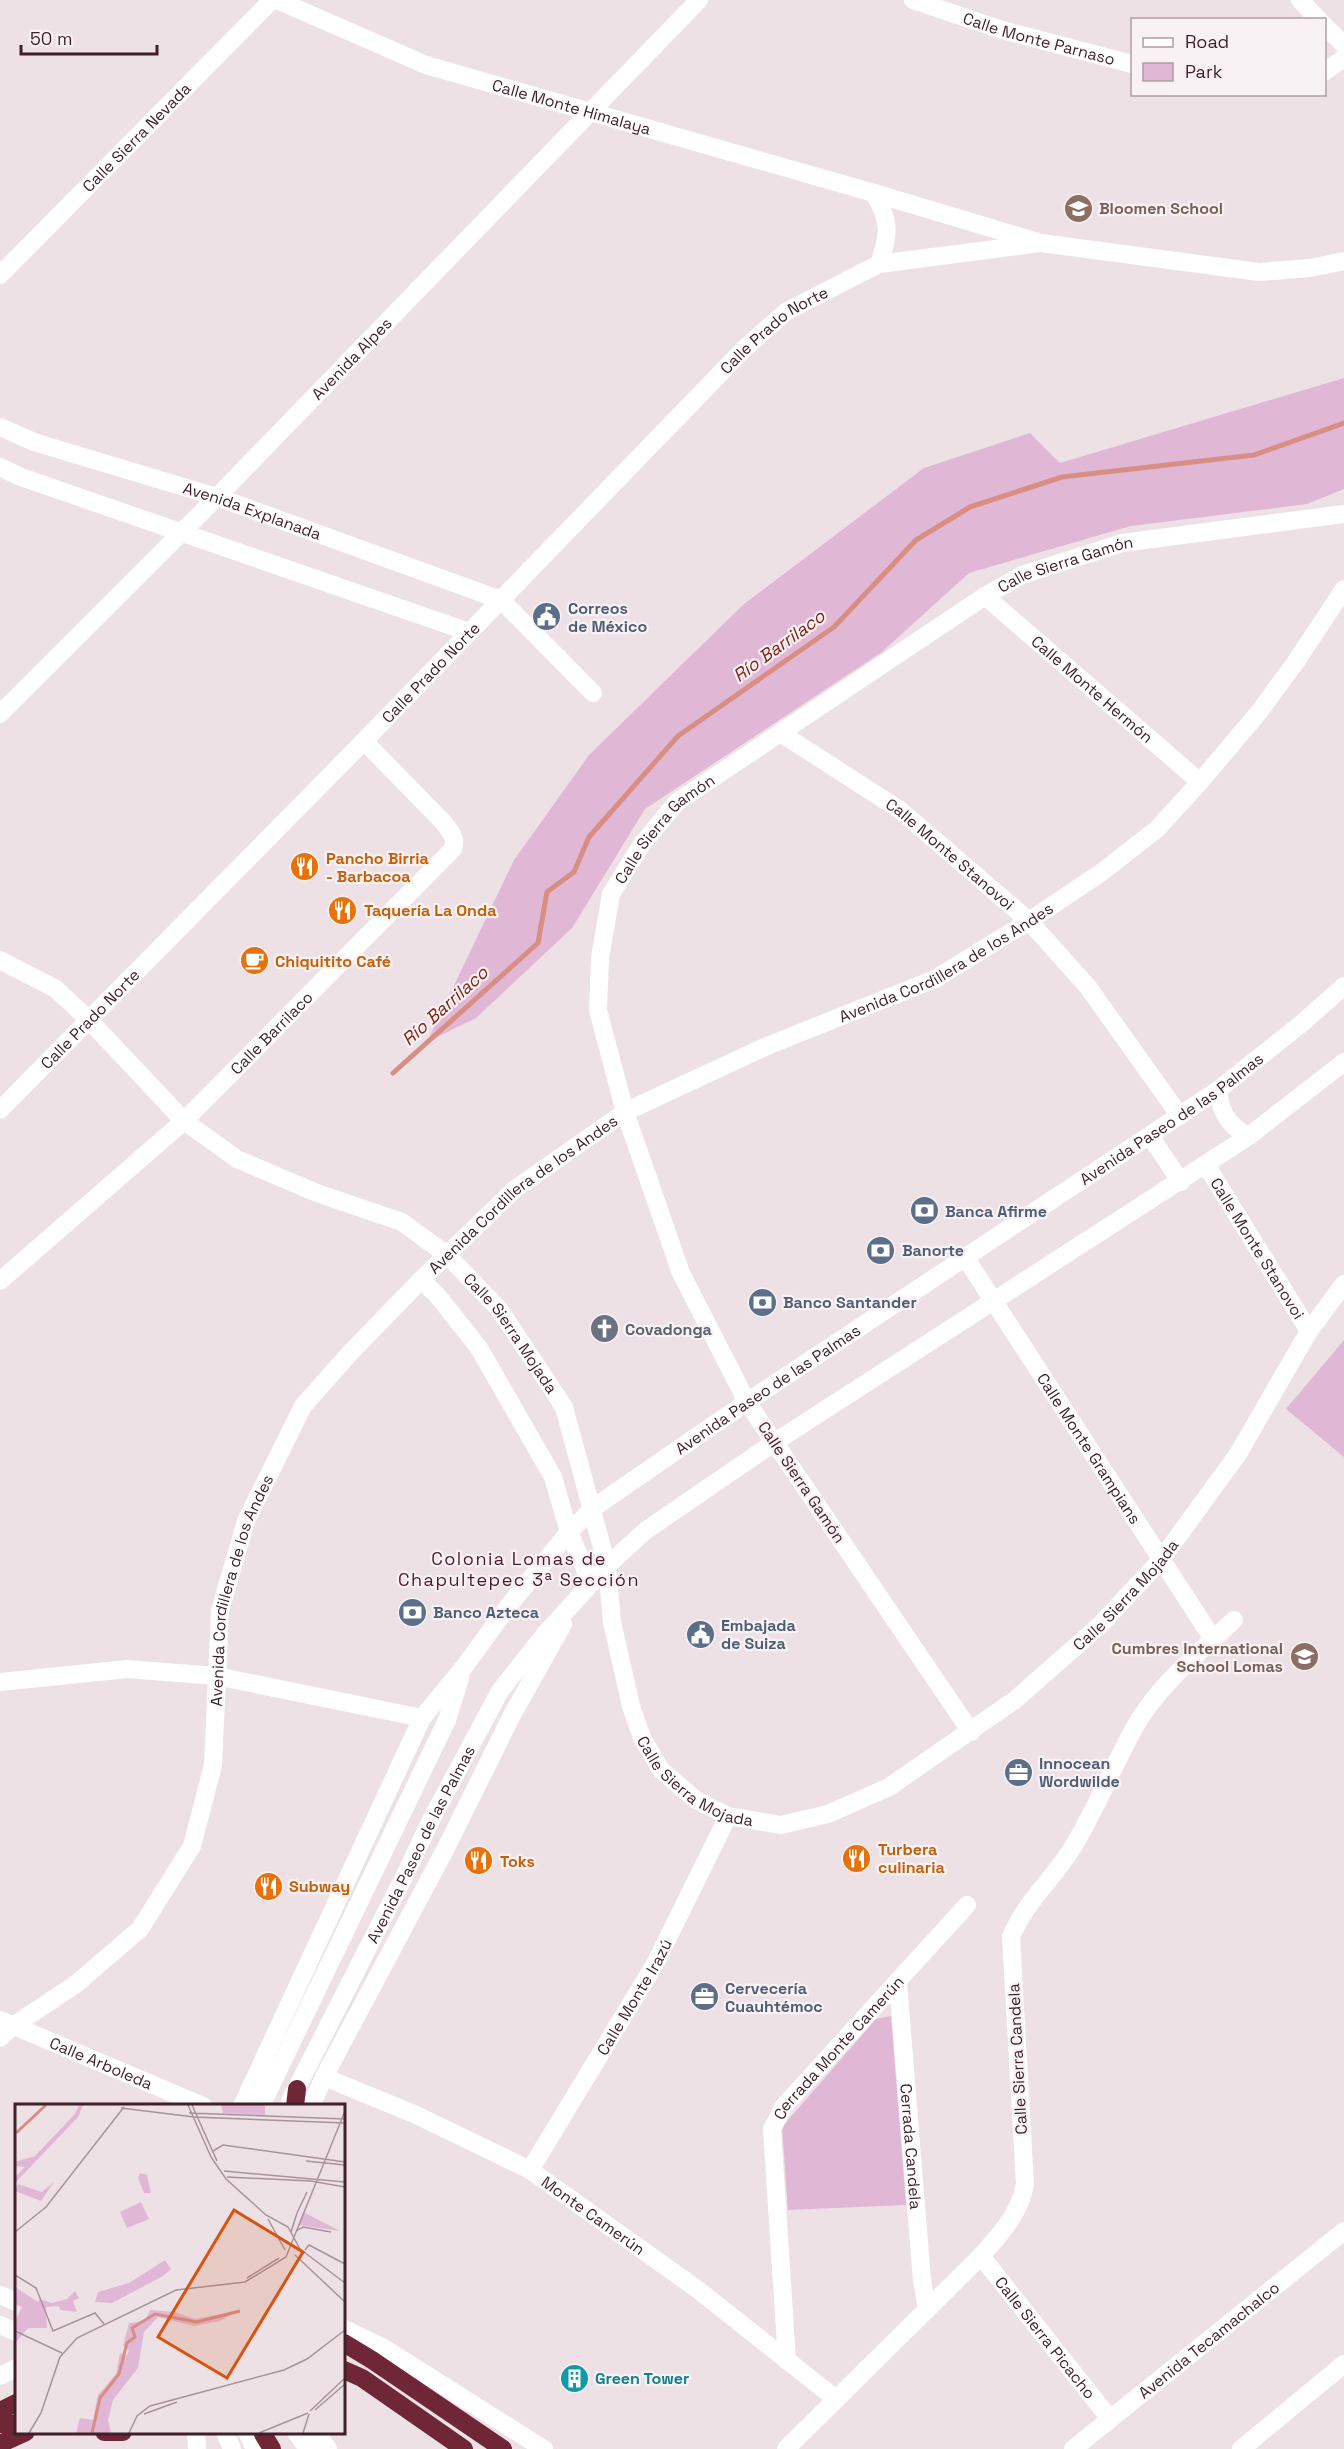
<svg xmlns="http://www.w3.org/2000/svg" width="1344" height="2449" viewBox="0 0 1344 2449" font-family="'Space Grotesk',sans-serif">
<rect width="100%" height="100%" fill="#ede1e6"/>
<path fill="#e1b7d6" d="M 1344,378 L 1344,489 L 1307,504 L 1131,526 L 969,573 L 882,652 L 645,809 L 572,928 L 476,1018 L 427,1042 L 514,860 L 589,755 L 744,604 L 924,468 L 1030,433 L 1060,463 Z
M 1344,1340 L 1344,1457 L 1286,1409 Z
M 891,2016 L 906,2205 L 788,2210 L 782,2127 L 876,2019 Z"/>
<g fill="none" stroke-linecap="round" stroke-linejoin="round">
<path stroke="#d88e82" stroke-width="5" d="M 393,1073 L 538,943 L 547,892 L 574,872 L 589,837 L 678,736 L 834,627 L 916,540 L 970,507 L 1062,477 L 1254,455 L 1344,423"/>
<g stroke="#fff" stroke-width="18">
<path id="s1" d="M 277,0 L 426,65 L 874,193 L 1041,243 L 1259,272 L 1310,268 L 1344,261"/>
<path id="s2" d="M 913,0 L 1002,30 L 1132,64"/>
<path d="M 1300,0 L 1319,20"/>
<path d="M 1324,25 L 1344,45"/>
<path d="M 1324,72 L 1344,58"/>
<path d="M 874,193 C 890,222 890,233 879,264"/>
<path id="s3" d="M 0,275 L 272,0"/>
<path id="s4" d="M 0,427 L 34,442 L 217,497 L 501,600 L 593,693"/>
<path d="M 0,467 L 21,477 L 469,632"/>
<path id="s5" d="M 985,596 L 1200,782"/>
<path id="s6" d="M 0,714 L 217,497 L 699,0"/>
<path id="s7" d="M 782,734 L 900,810 L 1029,921 L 1088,987 L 1180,1116"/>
<path id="s8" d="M 0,960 L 56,989 L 88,1019 L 184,1121 L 237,1159 L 317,1193 L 402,1222 L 447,1255 L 499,1309 L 564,1407 L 607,1566 L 612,1622 L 631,1706 L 642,1738 L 661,1770 L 696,1800 L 728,1816 L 781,1825 L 828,1814 L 889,1787 L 1015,1700 L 1099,1626 L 1160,1561 L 1238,1454 L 1309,1331 L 1344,1284"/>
<path id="s9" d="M 0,1110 L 364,741 L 744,349 L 787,311 L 879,264 L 1041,243"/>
<path id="s10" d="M 1206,1165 L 1309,1331"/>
<path id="s11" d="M 965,1257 L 1213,1639"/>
<path d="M 421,1280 L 437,1295 L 479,1348 L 553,1477 L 569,1532 L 591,1583"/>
<path id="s12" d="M 0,1281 L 184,1121 L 453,849 C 457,838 450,831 443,822 L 364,741"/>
<path d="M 0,1682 L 127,1669 L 216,1676 L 422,1718"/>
<path id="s13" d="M 971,1732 L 747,1402 L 681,1273 L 625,1112 L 598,1010 L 600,958 L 611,894 L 642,844 L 677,802 L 985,596 L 1022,575 L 1122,543 L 1344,514"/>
<path id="s14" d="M 898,1983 L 922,2280 L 927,2309"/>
<path id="s15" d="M 0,2020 L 203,2106"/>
<path id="s16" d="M 0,2038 L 13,2026 L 76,1984 L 140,1929 L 192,1846 L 213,1765 L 220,1611 L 246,1521 L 303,1406 L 350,1353 L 421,1280 L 515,1189 L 625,1112 L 767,1046 L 935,979 L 1029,921 L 1102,872 L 1157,829 L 1200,782 L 1259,712 L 1295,663 L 1344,589"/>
<path id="s17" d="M 324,2077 L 414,2114 L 530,2170 L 697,2289 L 836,2399"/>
<path id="s18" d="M 530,2170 L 655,1964 L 728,1816"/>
<path id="s19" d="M 981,2256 L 1110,2419"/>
<path id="s20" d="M 787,2361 L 772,2129 L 784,2106 L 967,1905"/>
<path d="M 316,2432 L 328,2449"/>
<path d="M 786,2449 L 981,2256 C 1000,2234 1020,2214 1025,2184 L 1011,1937 C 1024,1904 1052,1880 1071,1850 C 1097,1809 1114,1762 1139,1720 C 1163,1681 1201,1651 1234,1620"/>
<path id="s21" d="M 1073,2449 L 1344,2231"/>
<path d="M 1241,2449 L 1344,2364"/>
</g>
<g stroke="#fff" stroke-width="18">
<path d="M 1218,1090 C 1220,1112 1229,1127 1249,1136"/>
<path d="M 1150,1136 L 1181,1182"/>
<path id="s22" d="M 290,2101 L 406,1873 L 431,1820 L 500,1691 L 545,1634 L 607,1566 L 645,1531 L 775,1442 L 1249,1136 L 1344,1062"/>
<path id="s23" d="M 242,2106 L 422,1718 L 464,1667 L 510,1604 L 569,1532 L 593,1508 L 747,1402 L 1218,1090 L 1301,1024 L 1344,986"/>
<path d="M 261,2106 L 447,1720 L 460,1678"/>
<path d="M 311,2106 L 324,2077 L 446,1848 L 511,1717 L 563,1624"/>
<path d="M 0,2295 L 16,2302"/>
<path d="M 0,2325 L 16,2332"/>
<path d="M 344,2329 L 384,2348 L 544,2449"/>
<path d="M 0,2376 L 16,2368"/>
<path d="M 196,2432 L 197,2449"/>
<path d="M 225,2432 L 232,2449"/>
<path d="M 247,2432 L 255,2449"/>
<path d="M 296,2432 L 308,2449"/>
</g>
<path stroke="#6f2738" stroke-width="18" d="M 295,2106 L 297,2089
M 344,2343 L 372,2360 L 503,2449
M 344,2370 L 362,2378 L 464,2449
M 0,2411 L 16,2403
M 0,2424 L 16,2424
M 104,2432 L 123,2432
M 263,2434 L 272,2449
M 0,2444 L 26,2432"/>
</g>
<defs>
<symbol id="school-disc" viewBox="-11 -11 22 22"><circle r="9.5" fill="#8d6e63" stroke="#f9f2f5"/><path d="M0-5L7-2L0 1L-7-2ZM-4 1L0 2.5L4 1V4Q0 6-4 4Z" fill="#fff"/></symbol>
<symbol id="civic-disc" viewBox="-11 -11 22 22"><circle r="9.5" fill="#5c6f8a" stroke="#f9f2f5"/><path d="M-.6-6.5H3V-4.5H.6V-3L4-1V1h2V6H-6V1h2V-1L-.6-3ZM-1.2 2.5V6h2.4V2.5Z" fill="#fff"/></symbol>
<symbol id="restaurant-disc" viewBox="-11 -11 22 22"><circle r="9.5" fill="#e8710a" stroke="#f9f2f5"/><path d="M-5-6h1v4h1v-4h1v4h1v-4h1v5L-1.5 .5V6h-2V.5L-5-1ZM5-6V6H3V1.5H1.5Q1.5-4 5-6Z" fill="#fff"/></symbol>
<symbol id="cafe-disc" viewBox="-11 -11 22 22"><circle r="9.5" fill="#e8710a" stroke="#f9f2f5"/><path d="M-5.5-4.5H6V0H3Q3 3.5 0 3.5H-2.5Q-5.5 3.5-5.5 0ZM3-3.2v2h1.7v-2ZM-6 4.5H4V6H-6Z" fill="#fff"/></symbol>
<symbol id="bank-disc" viewBox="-11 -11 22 22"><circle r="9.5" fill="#5c6f8a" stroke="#f9f2f5"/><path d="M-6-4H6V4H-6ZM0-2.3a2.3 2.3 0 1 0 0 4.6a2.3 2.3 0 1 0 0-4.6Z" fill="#fff"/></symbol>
<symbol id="church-disc" viewBox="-11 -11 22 22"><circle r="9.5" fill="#6b7280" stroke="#f9f2f5"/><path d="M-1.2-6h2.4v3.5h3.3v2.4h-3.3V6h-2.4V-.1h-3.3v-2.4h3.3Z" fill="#fff"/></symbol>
<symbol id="office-disc" viewBox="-11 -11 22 22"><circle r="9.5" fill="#5c6f8a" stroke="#f9f2f5"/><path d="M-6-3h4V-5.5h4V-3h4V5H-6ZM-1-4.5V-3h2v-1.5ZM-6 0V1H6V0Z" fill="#fff"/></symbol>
<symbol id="building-disc" viewBox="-11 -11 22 22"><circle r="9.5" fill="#0f9aa8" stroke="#f9f2f5"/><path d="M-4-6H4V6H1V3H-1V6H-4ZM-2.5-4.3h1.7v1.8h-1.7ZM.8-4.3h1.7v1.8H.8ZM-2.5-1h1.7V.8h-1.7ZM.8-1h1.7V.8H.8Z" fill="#fff"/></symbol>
</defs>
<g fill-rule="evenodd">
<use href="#school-disc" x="1062" y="192" width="33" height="33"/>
<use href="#civic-disc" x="530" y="600" width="33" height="33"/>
<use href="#restaurant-disc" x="288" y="850" width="33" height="33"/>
<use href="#restaurant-disc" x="326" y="894" width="33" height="33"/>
<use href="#cafe-disc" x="238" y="944" width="33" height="33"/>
<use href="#bank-disc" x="908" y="1194" width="33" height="33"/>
<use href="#bank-disc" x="864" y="1234" width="33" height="33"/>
<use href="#bank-disc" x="746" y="1286" width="33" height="33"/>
<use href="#church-disc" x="588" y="1312" width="33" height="33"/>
<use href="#bank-disc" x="396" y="1596" width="33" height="33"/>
<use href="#civic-disc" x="684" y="1618" width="33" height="33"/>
<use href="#school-disc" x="1288" y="1640" width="33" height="33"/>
<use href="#office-disc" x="1002" y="1756" width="33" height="33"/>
<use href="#restaurant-disc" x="840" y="1842" width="33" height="33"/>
<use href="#restaurant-disc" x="462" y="1844" width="33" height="33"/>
<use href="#restaurant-disc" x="252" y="1870" width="33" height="33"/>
<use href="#office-disc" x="688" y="1980" width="33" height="33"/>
<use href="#building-disc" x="558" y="2362" width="33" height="33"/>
</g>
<g text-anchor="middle" stroke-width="4.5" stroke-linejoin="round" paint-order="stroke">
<g font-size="16" fill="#401f28" stroke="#f9f2f5">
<text dy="6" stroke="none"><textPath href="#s2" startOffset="132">Calle Monte Parnaso</textPath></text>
<text dy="6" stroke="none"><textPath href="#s1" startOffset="314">Calle Monte Himalaya</textPath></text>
<text dy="6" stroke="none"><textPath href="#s3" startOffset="194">Calle Sierra Nevada</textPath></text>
<text dy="6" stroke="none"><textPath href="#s9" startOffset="1100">Calle Prado Norte</textPath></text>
<text dy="6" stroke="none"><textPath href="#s6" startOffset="500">Avenida Alpes</textPath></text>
<text dy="6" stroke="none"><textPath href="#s4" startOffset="266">Avenida Explanada</textPath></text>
<text dy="6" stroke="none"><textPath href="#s13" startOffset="1508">Calle Sierra Gamón</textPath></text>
<text dy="6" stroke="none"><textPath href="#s9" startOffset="614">Calle Prado Norte</textPath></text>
<text dy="6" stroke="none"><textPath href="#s5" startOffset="142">Calle Monte Hermón</textPath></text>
<text dy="6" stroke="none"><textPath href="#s13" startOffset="1022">Calle Sierra Gamón</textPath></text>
<text dy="6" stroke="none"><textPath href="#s7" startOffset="207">Calle Monte Stanovoi</textPath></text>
<text dy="6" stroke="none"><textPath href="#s16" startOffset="1528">Avenida Cordillera de los Andes</textPath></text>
<text dy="6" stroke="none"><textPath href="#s9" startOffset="128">Calle Prado Norte</textPath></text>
<text dy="6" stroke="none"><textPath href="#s12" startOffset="368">Calle Barrilaco</textPath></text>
<text dy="6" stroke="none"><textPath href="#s23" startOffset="1396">Avenida Paseo de las Palmas</textPath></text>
<text dy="6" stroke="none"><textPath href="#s16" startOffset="1042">Avenida Cordillera de los Andes</textPath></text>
<text dy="6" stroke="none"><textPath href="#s10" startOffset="98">Calle Monte Stanovoi</textPath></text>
<text dy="6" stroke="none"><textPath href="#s8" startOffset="646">Calle Sierra Mojada</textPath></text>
<text dy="6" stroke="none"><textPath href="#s23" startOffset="910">Avenida Paseo de las Palmas</textPath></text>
<text dy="6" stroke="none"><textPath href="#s11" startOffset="228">Calle Monte Grampians</textPath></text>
<text transform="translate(802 1482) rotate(56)" y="6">Calle Sierra Gamón</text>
<text dy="6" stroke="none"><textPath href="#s16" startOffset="538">Avenida Cordillera de los Andes</textPath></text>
<text dy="6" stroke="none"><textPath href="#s8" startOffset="1672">Calle Sierra Mojada</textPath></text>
<text dy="6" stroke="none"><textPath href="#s8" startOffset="1150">Calle Sierra Mojada</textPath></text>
<text dy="6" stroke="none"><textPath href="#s22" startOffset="288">Avenida Paseo de las Palmas</textPath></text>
<text dy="6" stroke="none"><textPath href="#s18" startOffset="202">Calle Monte Irazú</textPath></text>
<text dy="6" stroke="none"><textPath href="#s20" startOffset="338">Cerrada Monte Camerún</textPath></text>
<text transform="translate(1017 2059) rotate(-93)" y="6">Calle Sierra Candela</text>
<text dy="6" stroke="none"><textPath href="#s15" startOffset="110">Calle Arboleda</textPath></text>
<text dy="6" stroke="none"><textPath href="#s14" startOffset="164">Cerrada Candela</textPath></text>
<text dy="6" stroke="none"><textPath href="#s17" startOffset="304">Monte Camerún</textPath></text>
<text dy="6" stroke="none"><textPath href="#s19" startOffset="104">Calle Sierra Picacho</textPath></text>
<text dy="6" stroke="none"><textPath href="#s21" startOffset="174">Avenida Tecamachalco</textPath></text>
</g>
<g font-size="16" font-weight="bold" fill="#785e54" stroke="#f9f2f5" text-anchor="start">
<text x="1099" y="214">Bloomen School</text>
<text x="1283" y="1654" text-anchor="end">Cumbres International<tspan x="1283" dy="18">School Lomas</tspan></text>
</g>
<g font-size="16" font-weight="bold" fill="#4e5e75" stroke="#f9f2f5" text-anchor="start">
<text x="568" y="614">Correos<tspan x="568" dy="18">de México</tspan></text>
<text x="945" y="1217">Banca Afirme</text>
<text x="902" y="1256">Banorte</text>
<text x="783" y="1308">Banco Santander</text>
<text x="433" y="1618">Banco Azteca</text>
<text x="721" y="1631">Embajada<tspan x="721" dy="18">de Suiza</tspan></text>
<text x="1039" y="1769">Innocean<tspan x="1039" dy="18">Wordwilde</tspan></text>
<text x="725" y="1994">Cervecería<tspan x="725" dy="18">Cuauhtémoc</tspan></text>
</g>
<g font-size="16" font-weight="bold" fill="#c56008" stroke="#f9f2f5" text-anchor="start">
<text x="326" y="864">Pancho Birria<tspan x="326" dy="18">- Barbacoa</tspan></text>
<text x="364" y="916">Taquería La Onda</text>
<text x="275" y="967">Chiquitito Café</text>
<text x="878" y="1855">Turbera<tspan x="878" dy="18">culinaria</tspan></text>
<text x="500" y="1867">Toks</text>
<text x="289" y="1892">Subway</text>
</g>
<g font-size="16" font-weight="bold" fill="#5b616d" stroke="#f9f2f5" text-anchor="start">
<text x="625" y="1335">Covadonga</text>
</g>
<g font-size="16" font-weight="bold" fill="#0d838f" stroke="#f9f2f5" text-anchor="start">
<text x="595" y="2384">Green Tower</text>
</g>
<g font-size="18" font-style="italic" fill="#822312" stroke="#f9f2f5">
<text transform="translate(779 646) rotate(-36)" y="6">Río Barrilaco</text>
<text transform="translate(445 1006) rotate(-42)" y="6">Río Barrilaco</text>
</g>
<g font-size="18" letter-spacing="1.5" fill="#541928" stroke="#f9f2f5">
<text x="519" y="1565">Colonia Lomas de<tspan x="519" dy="21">Chapultepec 3ª Sección</tspan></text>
</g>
</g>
<g transform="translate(15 2104)">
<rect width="330" height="330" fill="#ede1e6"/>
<path d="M 64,1 L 68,1 L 63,13 L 0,79 L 0,73 L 10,63 L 0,62 L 0,58 L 20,52 L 60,10 ZM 206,1 L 250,1 L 250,11 L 208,9 ZM 125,69 L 132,71 L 136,89 L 129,89 L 123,74 ZM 39,78 L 26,97 L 0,87 L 3,80 L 27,88 ZM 126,98 L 134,115 L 112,124 L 105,108 ZM 288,108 L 325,127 L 283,121 ZM 150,156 L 156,165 L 148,172 L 97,199 L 80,198 L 83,188 L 114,179 ZM 0,183 L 23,198 L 25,195 L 37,199 L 52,195 L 60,187 L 64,194 L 58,197 L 62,208 L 45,206 L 44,202 L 31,203 L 32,224 L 13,224 L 0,239 L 0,217 L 7,203 L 0,200 ZM 135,206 L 160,208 L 180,215 L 222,207 L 205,217 L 179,222 L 143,213 L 129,228 L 123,264 L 98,296 L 93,316 L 96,329 L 61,329 L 65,314 L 78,316 L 83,291 L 101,270 L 105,249 L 112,251 L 114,246 L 108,242 L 114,219 L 130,217 Z" fill="#e1b7d6"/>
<path fill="none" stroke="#d88e82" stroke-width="3" d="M 1,29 L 31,1M 77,329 L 85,294 L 104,270 L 112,239 L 120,233 L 117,224 L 140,210 L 182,218 L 225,207"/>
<path fill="none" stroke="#a8939a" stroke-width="1.5" d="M 173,1 L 196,53 L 211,75 L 251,111 L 273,123 L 285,145 L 330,179M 177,1 L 202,57M 106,4 L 179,13 L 330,19M 174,9 L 330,15M 198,47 L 208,41 L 330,58M 291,57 L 330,61M 209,67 L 330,78M 212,73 L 296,77 L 330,83M 282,109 L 292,88M 253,115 L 270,146M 281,127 L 288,123 L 316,128M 0,128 L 31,103 L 109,3M 276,128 L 282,109M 290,146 L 294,141 L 330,160M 280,151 L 330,198M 0,171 L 21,184 L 38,227 L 80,209 L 89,220M 232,174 L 264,154M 0,227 L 47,249M 300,306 L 330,280M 295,307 L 330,274M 129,310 L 162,298M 14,329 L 26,309 L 45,253 L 62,234 L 161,186 L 230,178 L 271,153 L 330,7M 114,329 L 122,312 L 135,302 L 269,266 L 292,255 L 330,226M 244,329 L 293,309M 288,329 L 294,310"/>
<path fill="#d7530f" fill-opacity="0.15" stroke="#d7530f" stroke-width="3" d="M 219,106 L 288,148 L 212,274 L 143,233 Z"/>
<rect width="330" height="330" fill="none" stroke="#401f28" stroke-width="3"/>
</g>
<rect x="1131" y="18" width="195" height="78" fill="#f9f2f5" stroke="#af9ea3" stroke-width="1.5"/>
<rect x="1143" y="38" width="30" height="9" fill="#ffffff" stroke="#af9ea3" stroke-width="1.5"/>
<text x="1185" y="48" font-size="18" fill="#401f28">Road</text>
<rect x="1143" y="63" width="30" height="18" fill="#e1b7d6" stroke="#af9ea3" stroke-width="1.5"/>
<text x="1185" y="78" font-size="18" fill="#401f28">Park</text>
<path d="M21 45v9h136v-9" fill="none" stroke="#401f28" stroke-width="3"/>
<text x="30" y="45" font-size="18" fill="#401f28" stroke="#f9f2f5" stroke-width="4.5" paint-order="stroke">50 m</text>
</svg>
